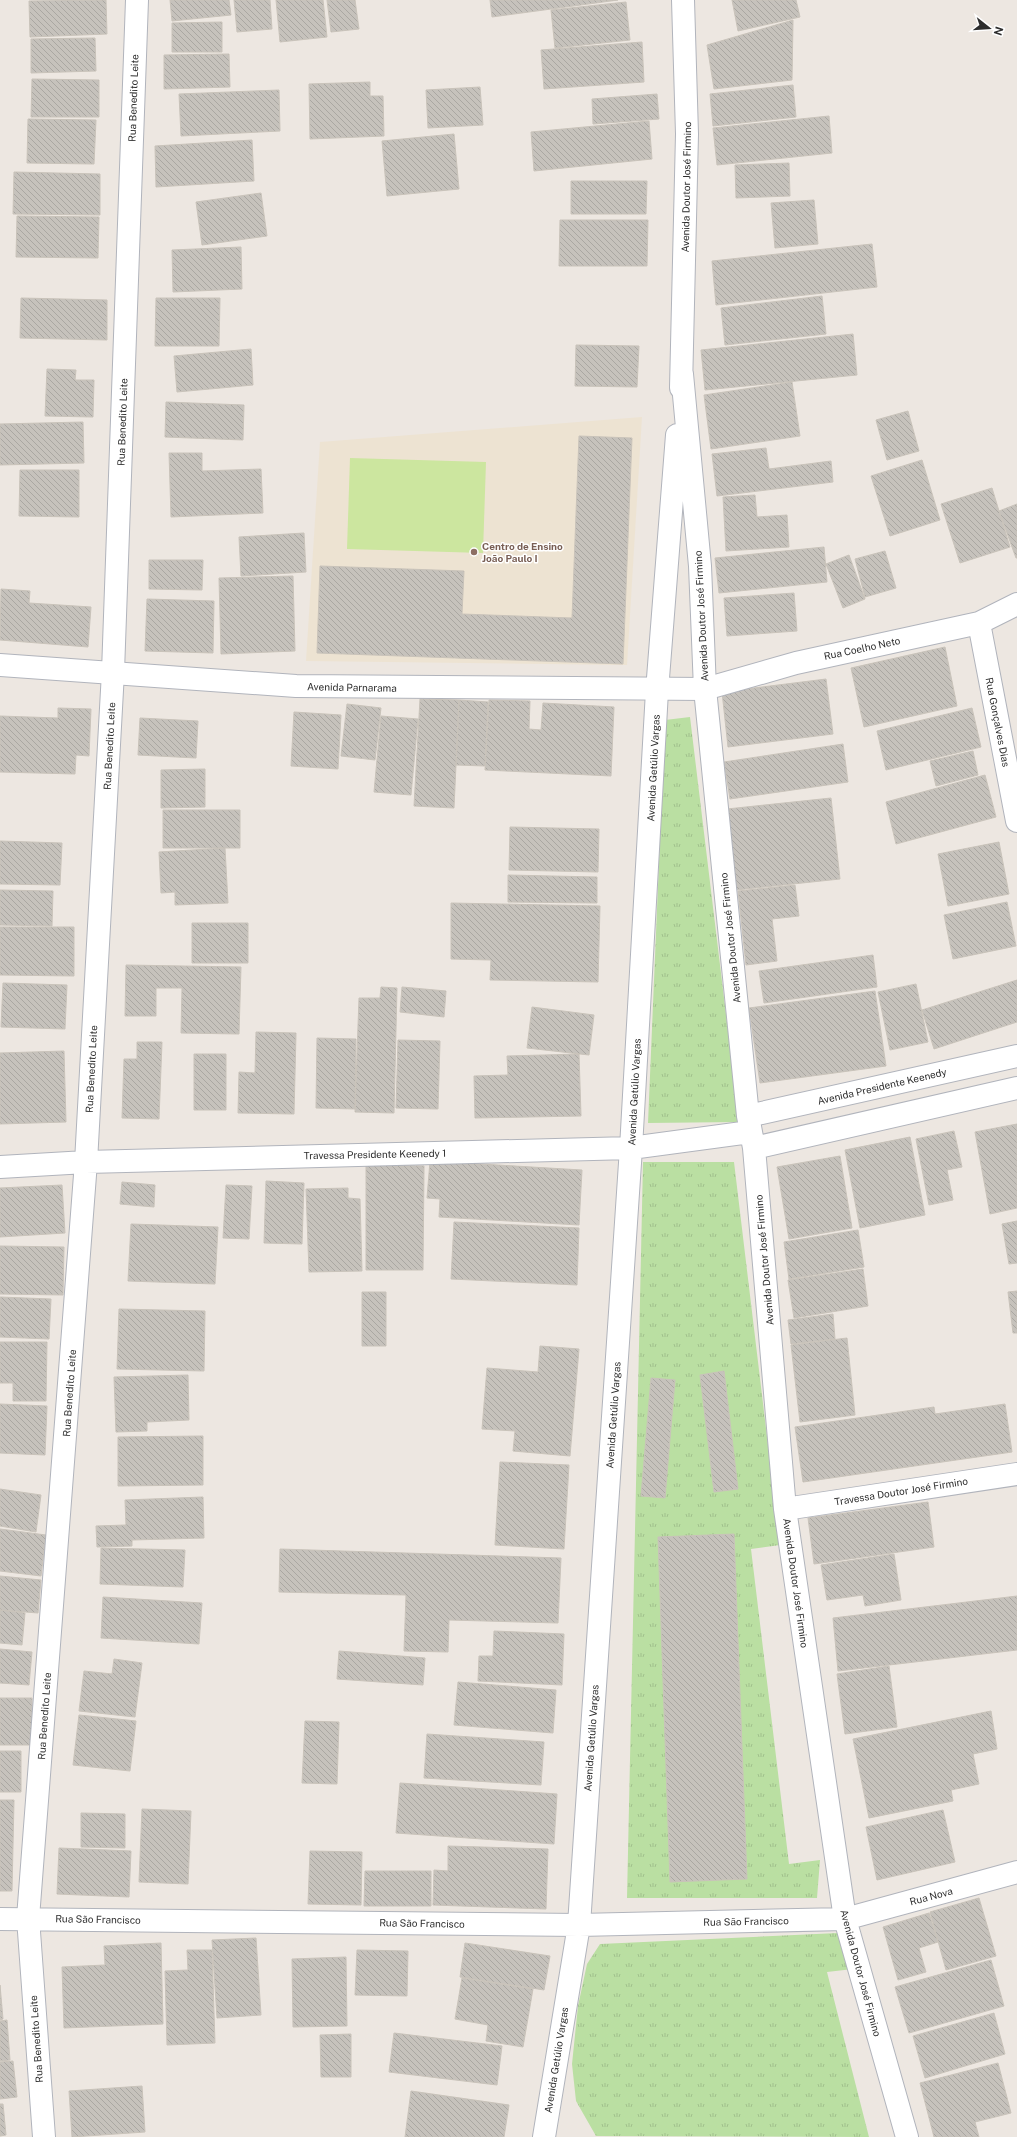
<svg xmlns="http://www.w3.org/2000/svg" width="1017" height="2137" viewBox="0 0 1017 2137" font-family="'Public Sans',sans-serif">
<defs>
<pattern id="grass-tufts" width="24" height="20" patternUnits="userSpaceOnUse"><rect width="24" height="20" fill="#badfa2"/><path d="M3 7l-1-3M5 7V3M7 7l1-3M15 17l-1-3M17 17v-4M19 17l1-3" fill="none" stroke="#a0c08c"/></pattern>
<pattern id="building-back-hatch" width="6" height="6" patternUnits="userSpaceOnUse"><rect width="6" height="6" fill="#c6c2bc"/><path d="M-1 5l2 2M0 0l6 6M5-1l2 2" fill="none" stroke="#aaa7a2"/></pattern>
</defs>
<rect width="100%" height="100%" fill="#ede7e1"/>
<path fill="#ede3d2" d="M 642,417 L 627,665 L 306,661 L 320,442 Z"/>
<path fill="url(#grass-tufts)" d="M 690,717 L 739,1122 L 648,1123 L 665,720 Z
M 643,1162 L 734,1162 L 780,1545 L 751,1549 L 789,1864 L 820,1860 L 817,1898 L 627,1898 Z
M 838,1933 L 853,1969 L 827,1972 L 869,2137 L 596,2136 L 576,2101 L 572,2064 L 578,2006 L 587,1964 L 600,1944 Z"/>
<path fill="#cce69f" d="M 350,458 L 486,462 L 483,553 L 347,549 Z"/>
<path fill="url(#building-back-hatch)" stroke="#c9c3ba" d="M 106,0 L 107,34 L 30,37 L 29,1 Z
M 170,0 L 229,0 L 231,15 L 172,21 Z
M 234,0 L 270,0 L 272,29 L 237,32 Z
M 276,0 L 323,0 L 327,37 L 280,42 Z
M 327,0 L 355,0 L 359,29 L 331,32 Z
M 490,0 L 618,0 L 492,17 Z
M 732,0 L 796,0 L 800,17 L 738,31 Z
M 626,2 L 630,40 L 555,48 L 551,10 Z
M 793,20 L 792,80 L 714,89 L 707,45 Z
M 222,22 L 222,52 L 172,52 L 172,23 Z
M 95,38 L 96,71 L 31,73 L 31,39 Z
M 642,42 L 644,82 L 544,89 L 541,50 Z
M 229,54 L 230,87 L 164,89 L 164,55 Z
M 32,79 L 99,80 L 99,117 L 31,117 Z
M 370,82 L 370,96 L 383,96 L 384,136 L 310,139 L 309,84 Z
M 793,85 L 796,117 L 713,126 L 710,94 Z
M 480,87 L 483,125 L 428,128 L 426,90 Z
M 279,90 L 280,131 L 181,136 L 179,94 Z
M 657,94 L 659,119 L 593,124 L 592,99 Z
M 829,116 L 832,153 L 717,165 L 713,128 Z
M 28,119 L 96,120 L 94,164 L 27,163 Z
M 649,121 L 652,159 L 534,171 L 531,132 Z
M 454,134 L 459,189 L 387,196 L 382,141 Z
M 252,140 L 254,181 L 156,187 L 155,146 Z
M 789,163 L 790,196 L 736,198 L 735,165 Z
M 14,172 L 100,174 L 100,215 L 13,214 Z
M 571,181 L 647,181 L 646,214 L 571,214 Z
M 261,193 L 267,236 L 202,245 L 196,202 Z
M 814,200 L 818,244 L 775,248 L 771,203 Z
M 17,216 L 99,217 L 98,258 L 16,257 Z
M 560,220 L 648,220 L 647,266 L 559,266 Z
M 872,244 L 877,287 L 716,305 L 712,261 Z
M 241,247 L 242,289 L 173,292 L 172,250 Z
M 822,296 L 826,334 L 725,345 L 721,308 Z
M 21,298 L 107,300 L 107,340 L 20,338 Z
M 156,298 L 220,298 L 219,346 L 155,346 Z
M 853,334 L 857,375 L 705,390 L 701,350 Z
M 576,345 L 639,346 L 637,387 L 575,386 Z
M 251,349 L 253,385 L 177,392 L 174,356 Z
M 47,369 L 76,370 L 75,380 L 94,380 L 93,417 L 45,416 Z
M 792,382 L 800,436 L 711,449 L 704,395 Z
M 166,402 L 244,405 L 243,440 L 165,437 Z
M 908,411 L 919,451 L 887,460 L 876,420 Z
M 83,422 L 84,463 L 0,465 L 0,424 Z
M 579,436 L 632,438 L 623,664 L 317,653 L 320,566 L 464,571 L 462,614 L 572,618 Z
M 766,448 L 769,469 L 831,461 L 833,482 L 717,496 L 712,454 Z
M 169,453 L 202,453 L 202,471 L 261,469 L 263,513 L 171,517 Z
M 922,460 L 940,520 L 890,536 L 871,476 Z
M 20,470 L 79,470 L 79,517 L 19,516 Z
M 992,488 L 1010,547 L 960,563 L 941,504 Z
M 755,495 L 757,517 L 787,515 L 789,547 L 726,551 L 723,497 Z
M 1017,504 L 1017,558 L 1016,558 L 999,511 Z
M 304,533 L 306,572 L 241,576 L 239,537 Z
M 824,547 L 827,582 L 719,593 L 715,558 Z
M 885,551 L 896,588 L 865,597 L 855,559 Z
M 849,555 L 865,599 L 843,608 L 826,564 Z
M 149,560 L 203,560 L 202,590 L 149,589 Z
M 293,576 L 295,651 L 221,654 L 219,578 Z
M 1,589 L 30,591 L 29,603 L 91,607 L 88,647 L 0,640 Z
M 794,593 L 797,631 L 727,636 L 724,598 Z
M 147,599 L 214,601 L 213,653 L 145,651 Z
M 945,647 L 957,706 L 864,727 L 851,668 Z
M 826,679 L 833,734 L 728,747 L 722,692 Z
M 420,699 L 459,700 L 454,808 L 414,806 Z
M 459,700 L 488,702 L 485,766 L 456,765 Z
M 489,700 L 530,701 L 529,729 L 541,730 L 543,703 L 614,707 L 611,776 L 485,770 Z
M 347,704 L 381,708 L 375,760 L 341,756 Z
M 58,708 L 91,709 L 89,756 L 76,755 L 75,774 L 0,772 L 0,716 L 58,718 Z
M 972,708 L 981,747 L 886,770 L 877,731 Z
M 294,712 L 341,715 L 338,769 L 291,766 Z
M 381,716 L 418,719 L 411,795 L 374,792 Z
M 140,718 L 198,721 L 196,758 L 138,755 Z
M 843,744 L 848,782 L 730,799 L 724,762 Z
M 973,751 L 978,775 L 936,786 L 930,761 Z
M 205,769 L 205,807 L 161,808 L 161,770 Z
M 985,775 L 996,817 L 896,844 L 886,802 Z
M 831,798 L 840,879 L 736,890 L 727,809 Z
M 163,810 L 240,810 L 240,848 L 163,848 Z
M 510,827 L 599,829 L 598,872 L 509,870 Z
M 0,841 L 62,843 L 60,885 L 0,884 Z
M 999,842 L 1009,894 L 948,906 L 938,854 Z
M 225,848 L 228,903 L 175,905 L 175,892 L 161,893 L 159,852 Z
M 508,875 L 597,877 L 597,903 L 508,902 Z
M 795,885 L 799,916 L 772,919 L 777,961 L 746,965 L 738,891 Z
M 0,890 L 53,891 L 52,926 L 0,925 Z
M 1007,902 L 1016,946 L 953,959 L 944,915 Z
M 451,903 L 600,906 L 598,982 L 490,980 L 491,960 L 451,959 Z
M 192,923 L 248,923 L 248,963 L 192,963 Z
M 0,927 L 74,927 L 74,976 L 0,975 Z
M 873,955 L 877,987 L 764,1003 L 759,971 Z
M 126,965 L 241,967 L 239,1034 L 181,1033 L 182,988 L 156,988 L 156,1016 L 125,1016 Z
M 1017,980 L 1017,1022 L 934,1049 L 922,1010 Z
M 3,983 L 67,985 L 65,1029 L 1,1027 Z
M 916,984 L 928,1042 L 890,1050 L 878,992 Z
M 381,987 L 397,988 L 394,1113 L 355,1112 L 359,998 L 380,998 Z
M 402,987 L 446,991 L 444,1017 L 400,1012 Z
M 875,991 L 886,1066 L 760,1083 L 749,1008 Z
M 532,1007 L 594,1015 L 589,1055 L 527,1048 Z
M 256,1032 L 296,1033 L 294,1114 L 238,1113 L 239,1072 L 255,1073 Z
M 317,1038 L 356,1039 L 355,1109 L 316,1108 Z
M 398,1040 L 440,1041 L 438,1109 L 396,1108 Z
M 137,1042 L 162,1042 L 159,1119 L 122,1118 L 124,1059 L 137,1059 Z
M 64,1051 L 66,1122 L 0,1124 L 0,1053 Z
M 194,1054 L 226,1054 L 226,1110 L 194,1110 Z
M 579,1054 L 581,1116 L 475,1118 L 474,1076 L 508,1075 L 507,1056 Z
M 1017,1124 L 1017,1208 L 990,1214 L 975,1132 Z
M 954,1131 L 962,1167 L 947,1170 L 953,1200 L 929,1205 L 916,1139 Z
M 910,1137 L 925,1215 L 860,1228 L 845,1150 Z
M 840,1156 L 852,1228 L 789,1239 L 777,1167 Z
M 430,1161 L 582,1170 L 579,1225 L 439,1217 L 440,1199 L 427,1198 Z
M 366,1165 L 424,1166 L 423,1270 L 366,1270 Z
M 266,1181 L 304,1183 L 302,1244 L 264,1243 Z
M 122,1182 L 155,1185 L 154,1207 L 120,1204 Z
M 62,1185 L 65,1233 L 0,1237 L 0,1188 Z
M 226,1185 L 252,1186 L 249,1239 L 223,1238 Z
M 348,1188 L 348,1198 L 360,1199 L 362,1271 L 309,1272 L 306,1189 Z
M 1017,1221 L 1017,1263 L 1009,1264 L 1002,1224 Z
M 454,1222 L 579,1228 L 577,1285 L 451,1279 Z
M 131,1224 L 218,1227 L 215,1284 L 128,1281 Z
M 858,1230 L 864,1267 L 789,1279 L 784,1242 Z
M 0,1246 L 64,1247 L 63,1295 L 0,1294 Z
M 863,1269 L 868,1306 L 794,1318 L 788,1280 Z
M 1017,1291 L 1017,1333 L 1013,1333 L 1008,1292 Z
M 362,1292 L 386,1292 L 386,1346 L 362,1346 Z
M 0,1297 L 51,1299 L 49,1339 L 0,1337 Z
M 119,1309 L 205,1311 L 204,1371 L 117,1369 Z
M 833,1314 L 835,1339 L 791,1344 L 788,1320 Z
M 847,1338 L 855,1415 L 800,1422 L 791,1345 Z
M 0,1342 L 47,1342 L 46,1401 L 13,1401 L 13,1383 L 0,1383 Z
M 540,1346 L 579,1349 L 570,1456 L 513,1451 L 515,1431 L 482,1429 L 487,1368 L 538,1372 Z
M 724,1371 L 738,1489 L 714,1492 L 700,1375 Z
M 188,1375 L 189,1420 L 147,1422 L 147,1431 L 116,1432 L 114,1377 Z
M 651,1378 L 675,1380 L 665,1498 L 641,1496 Z
M 0,1404 L 47,1406 L 45,1455 L 0,1453 Z
M 1005,1404 L 1012,1452 L 803,1482 L 795,1427 L 934,1407 L 935,1414 Z
M 203,1436 L 203,1485 L 118,1486 L 118,1437 Z
M 500,1462 L 569,1465 L 564,1549 L 495,1545 Z
M 0,1489 L 41,1495 L 36,1532 L 0,1526 Z
M 203,1497 L 204,1538 L 132,1540 L 132,1546 L 97,1547 L 96,1526 L 126,1525 L 125,1500 Z
M 928,1502 L 934,1547 L 814,1564 L 808,1518 Z
M 0,1529 L 46,1535 L 41,1576 L 0,1571 Z
M 734,1534 L 747,1879 L 670,1882 L 658,1537 Z
M 101,1548 L 185,1550 L 183,1587 L 100,1584 Z
M 280,1549 L 561,1558 L 558,1623 L 449,1620 L 448,1652 L 404,1651 L 406,1595 L 279,1592 Z
M 894,1554 L 901,1600 L 865,1606 L 863,1595 L 827,1600 L 821,1565 Z
M 0,1576 L 41,1580 L 38,1613 L 0,1610 Z
M 1017,1596 L 1017,1650 L 838,1671 L 833,1618 Z
M 103,1597 L 202,1603 L 199,1644 L 101,1638 Z
M 0,1610 L 25,1613 L 22,1645 L 0,1643 Z
M 494,1631 L 564,1634 L 562,1685 L 478,1681 L 479,1656 L 493,1656 Z
M 0,1649 L 32,1652 L 29,1685 L 0,1683 Z
M 339,1651 L 425,1658 L 423,1685 L 337,1679 Z
M 114,1659 L 142,1663 L 135,1717 L 79,1711 L 84,1671 L 112,1674 Z
M 889,1666 L 897,1727 L 845,1734 L 837,1674 Z
M 458,1682 L 556,1690 L 553,1733 L 454,1725 Z
M 0,1698 L 32,1698 L 32,1745 L 0,1745 Z
M 991,1711 L 997,1749 L 973,1754 L 979,1784 L 951,1790 L 953,1801 L 869,1818 L 853,1739 Z
M 79,1715 L 136,1721 L 130,1771 L 73,1765 Z
M 305,1721 L 339,1722 L 337,1784 L 302,1783 Z
M 427,1734 L 544,1742 L 541,1785 L 424,1778 Z
M 0,1751 L 21,1751 L 21,1792 L 0,1792 Z
M 400,1783 L 557,1794 L 554,1844 L 396,1833 Z
M 0,1800 L 14,1800 L 12,1891 L 0,1891 Z
M 142,1809 L 191,1811 L 188,1884 L 139,1882 Z
M 943,1810 L 955,1862 L 877,1880 L 866,1827 Z
M 81,1813 L 125,1814 L 125,1848 L 81,1847 Z
M 448,1846 L 548,1849 L 546,1909 L 433,1905 L 434,1870 L 448,1871 Z
M 59,1848 L 131,1851 L 129,1897 L 57,1894 Z
M 310,1851 L 362,1852 L 361,1905 L 308,1904 Z
M 365,1871 L 431,1871 L 431,1906 L 364,1906 Z
M 979,1898 L 996,1956 L 946,1970 L 930,1912 Z
M 929,1913 L 938,1942 L 919,1948 L 926,1972 L 898,1980 L 883,1927 Z
M 256,1938 L 261,2015 L 217,2018 L 212,1940 Z
M 161,1943 L 163,2024 L 64,2028 L 62,1967 L 105,1965 L 104,1946 Z
M 465,1943 L 550,1956 L 544,1990 L 460,1977 Z
M 187,1950 L 212,1950 L 215,2043 L 167,2045 L 165,1971 L 188,1970 Z
M 357,1950 L 408,1951 L 407,1996 L 355,1995 Z
M 346,1957 L 347,2026 L 293,2027 L 292,1959 Z
M 991,1960 L 1004,2006 L 909,2033 L 895,1987 Z
M 462,1978 L 533,1989 L 523,2047 L 486,2041 L 488,2025 L 455,2019 Z
M 0,1985 L 3,2019 L 0,2020 Z
M 994,2013 L 1005,2054 L 925,2078 L 913,2036 Z
M 7,2020 L 10,2060 L 0,2061 L 0,2021 Z
M 394,2033 L 502,2046 L 497,2085 L 389,2072 Z
M 351,2034 L 351,2077 L 321,2077 L 320,2035 Z
M 13,2061 L 17,2097 L 0,2099 L 0,2062 Z
M 998,2063 L 1011,2113 L 975,2122 L 979,2137 L 934,2137 L 920,2083 Z
M 142,2086 L 145,2132 L 72,2137 L 69,2091 Z
M 411,2091 L 509,2105 L 504,2137 L 405,2137 Z
M 0,2104 L 3,2104 L 6,2135 L 0,2136 Z"/>
<g fill="none" stroke-linecap="round" stroke-linejoin="round">
<defs>
<path id="minor" d="M 979,623 L 1017,821
M 748,1116 L 1017,1056
M 754,1148 L 1017,1088
M 0,1167 L 86,1162 L 631,1148 L 750,1132
M 785,1509 L 1017,1474
M 0,1919 L 579,1925 L 845,1919 L 1017,1872
M 44,2137 L 28,1918 L 86,1162 L 113,672 L 137,0
M 544,2137 L 579,1925 L 631,1148 L 657,691
M 907,2137 L 845,1919 L 785,1509 L 754,1148 L 748,1116 L 705,689 L 796,663 L 979,623 L 1017,604"/>
<path id="tertiary" d="M 681,388 L 687,134 L 683,0
M 0,665 L 296,686 L 705,689 L 700,566 L 682,374
M 657,691 L 677,435"/>
</defs>
<use href="#minor" stroke="#b1b4bc" stroke-width="24"/>
<use href="#tertiary" stroke="#b1b4bc" stroke-width="24"/>
<use href="#minor" stroke="#fff" stroke-width="22"/>
<use href="#tertiary" stroke="#fff" stroke-width="22"/>
</g>
<circle fill="#8d6e63" stroke="#fff" stroke-width="1.5" cx="474" cy="552" r="4"/>
<g text-anchor="middle" stroke-width="3" stroke-linejoin="round" paint-order="stroke">
<g font-size="10" fill="#2d2d2d" stroke="#fff">
<text transform="translate(133 98) rotate(-88)" y="4">Rua Benedito Leite</text>
<text transform="translate(686 187) rotate(-89)" y="4">Avenida Doutor José Firmino</text>
<text transform="translate(122 422) rotate(-88)" y="4">Rua Benedito Leite</text>
<text transform="translate(701 616) rotate(-93)" y="4">Avenida Doutor José Firmino</text>
<text transform="translate(862 648) rotate(-12)" y="4">Rua Coelho Neto</text>
<text transform="translate(352 687) rotate(1)" y="4">Avenida Parnarama</text>
<text transform="translate(998 722) rotate(79)" y="4">Rua Gonçalves Dias</text>
<text transform="translate(109 746) rotate(-87)" y="4">Rua Benedito Leite</text>
<text transform="translate(653 768) rotate(-87)" y="4">Avenida Getúlio Vargas</text>
<text transform="translate(730 938) rotate(-96)" y="4">Avenida Doutor José Firmino</text>
<text transform="translate(91 1069) rotate(-87)" y="4">Rua Benedito Leite</text>
<text transform="translate(882 1086) rotate(-13)" y="4">Avenida Presidente Keenedy</text>
<text transform="translate(634 1092) rotate(-87)" y="4">Avenida Getúlio Vargas</text>
<text transform="translate(375 1154) rotate(-1)" y="4">Travessa Presidente Keenedy 1</text>
<text transform="translate(764 1260) rotate(-95)" y="4">Avenida Doutor José Firmino</text>
<text transform="translate(69 1393) rotate(-86)" y="4">Rua Benedito Leite</text>
<text transform="translate(613 1415) rotate(-86)" y="4">Avenida Getúlio Vargas</text>
<text transform="translate(901 1491) rotate(-9)" y="4">Travessa Doutor José Firmino</text>
<text transform="translate(796 1583) rotate(82)" y="4">Avenida Doutor José Firmino</text>
<text transform="translate(44 1716) rotate(-86)" y="4">Rua Benedito Leite</text>
<text transform="translate(591 1738) rotate(-86)" y="4">Avenida Getúlio Vargas</text>
<text transform="translate(931 1896) rotate(-15)" y="4">Rua Nova</text>
<text transform="translate(98 1919) rotate(1)" y="4">Rua São Francisco</text>
<text transform="translate(746 1921) rotate(-1)" y="4">Rua São Francisco</text>
<text transform="translate(422 1923) rotate(1)" y="4">Rua São Francisco</text>
<text transform="translate(861 1973) rotate(75)" y="4">Avenida Doutor José Firmino</text>
<text transform="translate(36 2039) rotate(-94)" y="4">Rua Benedito Leite</text>
<text transform="translate(556 2060) rotate(-81)" y="4">Avenida Getúlio Vargas</text>
</g>
<g font-size="10" font-weight="bold" fill="#785e54" stroke="#fff" text-anchor="start">
<text x="482" y="550">Centro de Ensino<tspan x="482" dy="12">João Paulo I</tspan></text>
</g>
</g>
<g transform="translate(989 28) rotate(107)" stroke="#ffffff" stroke-width="3" paint-order="stroke">
<path d="M0-3L7 15L0 10L-7 15Z" fill="#2d2d2d"/>
<text y="-6" font-size="11" font-weight="bold" text-anchor="middle" fill="#2d2d2d">N</text>
</g>
</svg>
